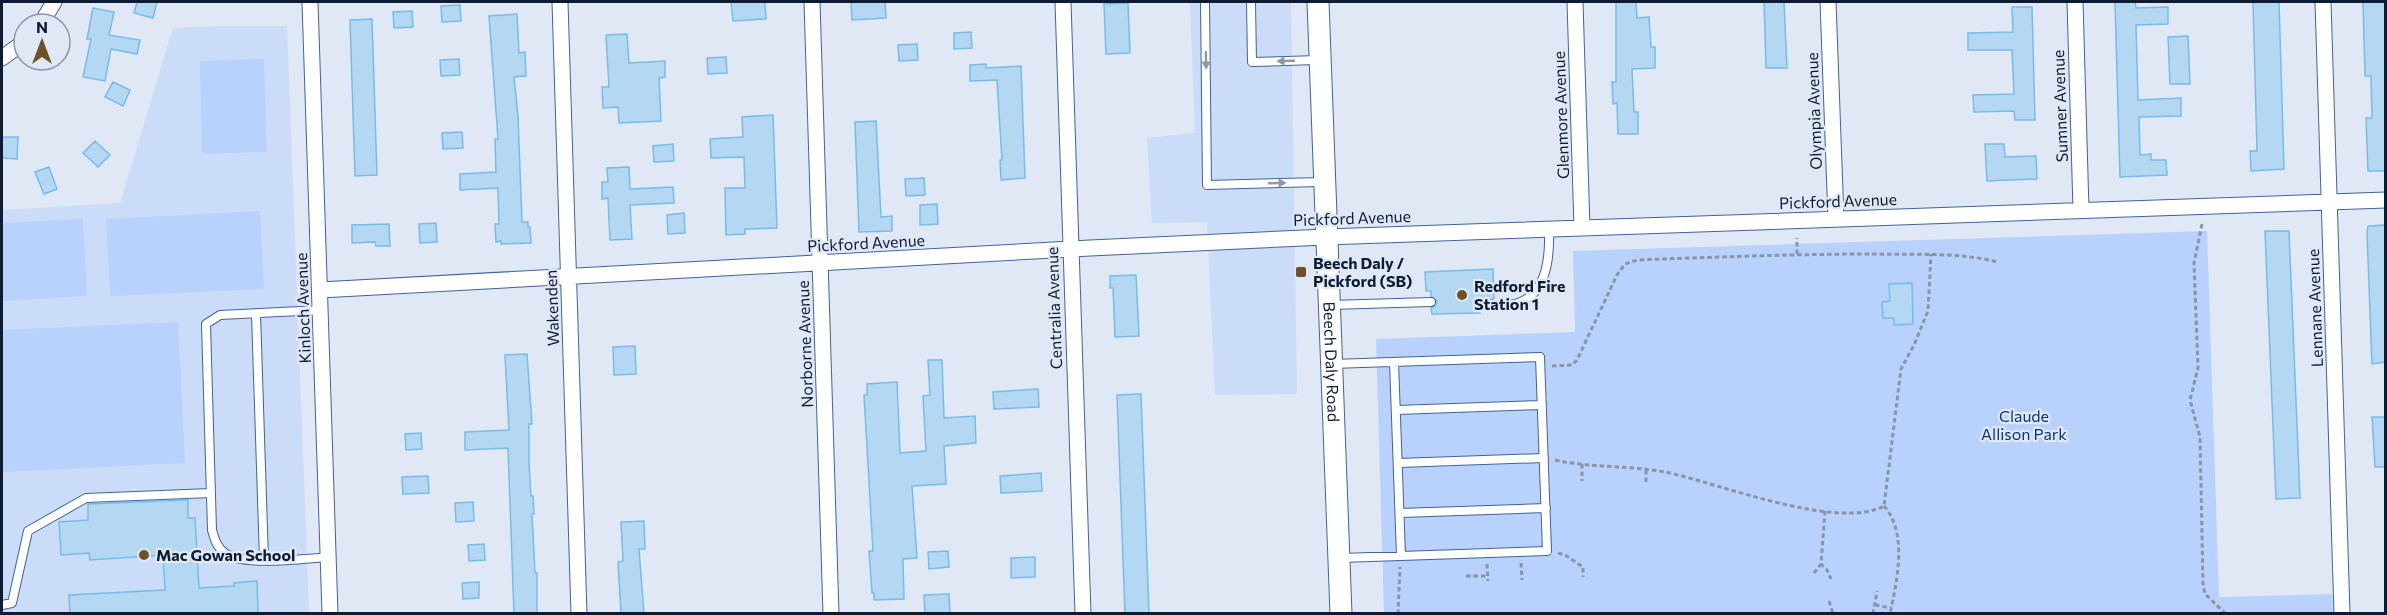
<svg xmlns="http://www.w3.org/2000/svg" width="2387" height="615" viewBox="0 0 2387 615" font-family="Commissioner,sans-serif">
<rect width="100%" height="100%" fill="#e0e8f5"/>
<path fill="#cadcf8" d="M 1190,2 L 1291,2 L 1297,394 L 1215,395 L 1207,222 L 1152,223 L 1147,138 L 1195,133 Z
M 222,26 L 287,26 L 309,613 L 2,614 L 2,210 L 120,203 L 173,28 Z"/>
<path fill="#b8d2fd" d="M 264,59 L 267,152 L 202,154 L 200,61 Z
M 260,211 L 264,289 L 110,296 L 106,219 Z
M 83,219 L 87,296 L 2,301 L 2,223 Z
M 2207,231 L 2219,597 L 2332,594 L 2333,613 L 1384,613 L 1376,339 L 1575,332 L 1573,251 Z
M 178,322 L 185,463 L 2,472 L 2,330 Z"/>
<path fill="#b4d8f1" stroke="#75bceb" stroke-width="1.5" d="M 137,2 L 157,2 L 153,18 L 134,13 Z
M 731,2 L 765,2 L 766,19 L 733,21 Z
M 851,2 L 885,2 L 886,18 L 852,20 Z
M 1616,2 L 1636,2 L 1637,18 L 1649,17 L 1651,47 L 1655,47 L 1655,68 L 1632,69 L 1634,112 L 1638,112 L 1638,134 L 1618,134 L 1617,103 L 1613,104 L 1612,82 L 1616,82 Z
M 1764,2 L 1784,2 L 1787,68 L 1766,68 Z
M 2115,2 L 2135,2 L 2136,8 L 2168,7 L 2168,24 L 2136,25 L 2138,100 L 2181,98 L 2181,116 L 2139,117 L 2140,155 L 2151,154 L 2151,160 L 2166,160 L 2167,175 L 2120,177 Z
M 2253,2 L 2279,2 L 2284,169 L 2251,171 L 2250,151 L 2257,151 Z
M 2363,2 L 2385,2 L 2385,171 L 2368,171 L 2366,118 L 2372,118 L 2371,76 L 2365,76 Z
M 1128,3 L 1130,53 L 1106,54 L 1104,4 Z
M 460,5 L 461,21 L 442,22 L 441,6 Z
M 2012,7 L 2032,7 L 2035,120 L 2015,120 L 2014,111 L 1974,112 L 1973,95 L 2014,94 L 2012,50 L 1968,50 L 1968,33 L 2013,32 Z
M 93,8 L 114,12 L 109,35 L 140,40 L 137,54 L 111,49 L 105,81 L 83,77 L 91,39 L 87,39 Z
M 412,11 L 413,27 L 394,28 L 393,12 Z
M 517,14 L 519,53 L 525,52 L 526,76 L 514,77 L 518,117 L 522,222 L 528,222 L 528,227 L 530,227 L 531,243 L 501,244 L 501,241 L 496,242 L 495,224 L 499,224 L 498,188 L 460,190 L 460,174 L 496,172 L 495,139 L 498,139 L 489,16 Z
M 372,19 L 377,175 L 355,176 L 350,20 Z
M 971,32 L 972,48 L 954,49 L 954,33 Z
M 627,34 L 629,63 L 665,61 L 665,77 L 659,78 L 661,121 L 619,123 L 618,107 L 603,108 L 602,87 L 609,87 L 606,35 Z
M 2188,36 L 2190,84 L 2170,84 L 2168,37 Z
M 917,44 L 918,60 L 899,61 L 898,45 Z
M 726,57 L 727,73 L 708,74 L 707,58 Z
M 459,59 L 460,75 L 441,76 L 440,60 Z
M 986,64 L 986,68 L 1021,66 L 1025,178 L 1001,180 L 1000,160 L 1002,160 L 997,80 L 970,81 L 970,65 Z
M 113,82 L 130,90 L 123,106 L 105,97 Z
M 773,115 L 777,228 L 745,229 L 745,234 L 726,235 L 725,188 L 745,188 L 744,157 L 711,158 L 710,139 L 743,137 L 742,117 Z
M 876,121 L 881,217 L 892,216 L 892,231 L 859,232 L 855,122 Z
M 462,132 L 463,148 L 443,149 L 442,133 Z
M 2,137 L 18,137 L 17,159 L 2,158 Z
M 95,141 L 110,155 L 98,167 L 83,153 Z
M 673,144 L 674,161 L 654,162 L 653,146 Z
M 1985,144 L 2004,144 L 2005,157 L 2036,156 L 2037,179 L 1987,181 Z
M 49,167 L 57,189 L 44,194 L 35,172 Z
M 629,167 L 630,189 L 673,187 L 674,203 L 630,205 L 632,239 L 610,240 L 608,198 L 602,199 L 602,182 L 608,182 L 607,168 Z
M 924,178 L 925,195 L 906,196 L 905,179 Z
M 937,204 L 938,224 L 920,225 L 920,205 Z
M 684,213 L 685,233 L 668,234 L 667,215 Z
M 436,223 L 437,242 L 420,243 L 419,224 Z
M 389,224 L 390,246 L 376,246 L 375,242 L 352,243 L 352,225 Z
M 2385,225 L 2385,362 L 2372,364 L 2367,233 L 2368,226 Z
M 2265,231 L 2289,231 L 2300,498 L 2276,499 Z
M 1493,269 L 1494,299 L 1476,301 L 1474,307 L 1480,313 L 1432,314 L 1431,308 L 1436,305 L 1437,301 L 1431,296 L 1431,291 L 1426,291 L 1425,272 Z
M 1136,275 L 1139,336 L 1115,337 L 1113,288 L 1110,288 L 1110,276 Z
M 1912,283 L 1913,324 L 1894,325 L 1894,318 L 1883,318 L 1882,302 L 1890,301 L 1889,284 Z
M 635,346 L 636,374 L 614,375 L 613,347 Z
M 527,354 L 532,424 L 529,424 L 529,464 L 531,496 L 533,496 L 534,514 L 532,514 L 535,573 L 537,573 L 537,614 L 514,614 L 508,448 L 465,450 L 465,432 L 509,430 L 505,355 Z
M 928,360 L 942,360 L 944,418 L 975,416 L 976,443 L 944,446 L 946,484 L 912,486 L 917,558 L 903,559 L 904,599 L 874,600 L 874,593 L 872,593 L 869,551 L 873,551 L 864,395 L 867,395 L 867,384 L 897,382 L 900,453 L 926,451 L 923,396 L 930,395 Z
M 1038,389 L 1039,407 L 994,409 L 993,392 Z
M 1141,394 L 1149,614 L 1125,614 L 1117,395 Z
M 2372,417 L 2385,417 L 2385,467 L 2375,467 Z
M 421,433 L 422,449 L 406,450 L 405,434 Z
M 1041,473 L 1042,491 L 1001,493 L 1000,476 Z
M 428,476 L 429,493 L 403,494 L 402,477 Z
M 188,500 L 188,518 L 195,518 L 199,588 L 234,586 L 234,583 L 257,581 L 258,614 L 70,614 L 69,595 L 165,590 L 163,555 L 90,560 L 89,553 L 61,555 L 59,522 L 88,520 L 88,504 Z
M 473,502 L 474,521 L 456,522 L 455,503 Z
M 644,521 L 645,549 L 639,549 L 644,614 L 621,614 L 618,562 L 623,561 L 621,522 Z
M 484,544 L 485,560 L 469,561 L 468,545 Z
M 948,551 L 949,567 L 929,569 L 928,552 Z
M 1035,557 L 1035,577 L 1011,578 L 1011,558 Z
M 479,582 L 479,598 L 463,599 L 462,583 Z
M 949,594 L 950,614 L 925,614 L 924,595 Z"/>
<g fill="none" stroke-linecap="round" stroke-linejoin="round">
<defs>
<path id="service" d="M 1205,2 L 1207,185 L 1322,182
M 1251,2 L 1252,62 L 1318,60
M 1330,305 L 1431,302
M 1480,306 C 1489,305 1499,306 1509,305 C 1547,300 1550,259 1549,229
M 321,310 L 220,315 L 206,324 L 212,530 C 215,540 217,548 226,554 C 244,566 305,559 328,557
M 256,314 L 264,560
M 1394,362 L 1401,556
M 1332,364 L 1540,357 L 1547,551 L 1341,558
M 1396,410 L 1542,405
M 1398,463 L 1544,458
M 1400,513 L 1546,508
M 2,605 L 12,603 L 28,531 L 86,498 L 211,493"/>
<path id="minor" d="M 310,2 L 330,614
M 560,2 L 579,614
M 812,2 L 831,614
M 1063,2 L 1083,614
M 1575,2 L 1582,228
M 1828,2 L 1836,219
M 2075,2 L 2081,210
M 2323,2 L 2342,614
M 41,24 L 54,2
M 2,58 L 24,42
M 320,290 L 1090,248 L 1326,237 L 2386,200"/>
<g id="secondary">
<path id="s1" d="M 1318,2 L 1341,614"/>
</g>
</defs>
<use href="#service" stroke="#40639b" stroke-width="10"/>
<use href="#minor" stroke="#40639b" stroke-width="17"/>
<use href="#secondary" stroke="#40639b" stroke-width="23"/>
<path stroke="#8994a5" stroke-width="3" stroke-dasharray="4.5 3" stroke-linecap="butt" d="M 2202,224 L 2194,263 L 2198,368 L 2190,400 L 2200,437 L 2203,583 L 2205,594 L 2226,614
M 1797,254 L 1797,238
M 1552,366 L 1572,365 L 1577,360 L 1617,275 L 1625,264 L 1637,260 C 1717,257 1796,254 1875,254 C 1916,255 1958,252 1998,262
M 1555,460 C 1591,468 1628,465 1665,472 C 1719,483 1836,531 1884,506 L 1901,369 L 1914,345 L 1928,311 L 1931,254
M 1582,464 L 1582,481
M 1646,482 L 1646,470
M 1884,506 C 1908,533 1897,581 1890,614
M 1825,511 L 1821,564 L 1827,570 L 1831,579
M 1558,553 L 1565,555 L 1583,567 L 1583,577
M 1521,563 L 1522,580
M 1487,564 L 1488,581
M 1814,573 L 1821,564
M 1466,576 L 1488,576
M 1829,601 L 1833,614
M 1875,605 L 1891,608
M 1398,614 L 1400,567
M 1873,614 L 1877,591"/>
<use href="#service" stroke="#fff" stroke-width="8"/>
<use href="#minor" stroke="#fff" stroke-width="15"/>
<use href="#secondary" stroke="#fff" stroke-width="21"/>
</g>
<defs><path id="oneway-solid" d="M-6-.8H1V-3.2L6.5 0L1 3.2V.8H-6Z" transform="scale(1.5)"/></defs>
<g fill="#9399a3">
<use href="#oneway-solid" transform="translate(1206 60) rotate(89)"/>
<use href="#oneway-solid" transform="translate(1286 61) rotate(178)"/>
<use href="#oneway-solid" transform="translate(1277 183) rotate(-2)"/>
</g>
<g fill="#6d5224" stroke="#e0e8f5" stroke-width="2">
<rect x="1295" y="266" width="12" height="12" rx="3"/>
<circle cx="1462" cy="295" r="6"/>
<circle cx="144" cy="555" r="6"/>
</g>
<g text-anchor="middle" stroke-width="4.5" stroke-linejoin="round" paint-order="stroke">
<g font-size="16" fill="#0e1c33" stroke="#e0e8f5">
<text transform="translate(2060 106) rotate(-92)" y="6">Sumner Avenue</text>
<text transform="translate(1814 111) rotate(-92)" y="6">Olympia Avenue</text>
<text transform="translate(1561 115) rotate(-92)" y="6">Glenmore Avenue</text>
<text transform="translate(1838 201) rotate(-2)" y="6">Pickford Avenue</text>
<text transform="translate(1352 218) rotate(-2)" y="6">Pickford Avenue</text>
<text transform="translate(866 243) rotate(-3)" y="6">Pickford Avenue</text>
<text transform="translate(303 308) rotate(-92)" y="6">Kinloch Avenue</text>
<text transform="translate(552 308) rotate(-92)" y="6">Wakenden</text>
<text transform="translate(1054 308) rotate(-92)" y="6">Centralia Avenue</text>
<text transform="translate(2315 308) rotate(-92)" y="6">Lennane Avenue</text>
<text transform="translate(805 344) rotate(-92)" y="6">Norborne Avenue</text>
<text dy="6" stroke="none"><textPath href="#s1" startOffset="360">Beech Daly Road</textPath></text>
</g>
<g font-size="16" font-weight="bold" fill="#0e1c33" stroke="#e0e8f5" text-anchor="start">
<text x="1313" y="269">Beech Daly /<tspan x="1313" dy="18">Pickford (SB)</tspan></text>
<text x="1474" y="292">Redford Fire<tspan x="1474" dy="18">Station 1</tspan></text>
<text x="156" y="561">Mac Gowan School</text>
</g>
<g font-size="16" fill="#06357a" stroke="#e0e8f5">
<text x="2024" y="422">Claude<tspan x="2024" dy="18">Allison Park</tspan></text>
</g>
</g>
<rect width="2387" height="615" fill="none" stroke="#0e1c33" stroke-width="6"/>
<g transform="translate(42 42)"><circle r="28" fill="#e0e8f5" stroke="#8c96a7" stroke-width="1.5"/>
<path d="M0-4.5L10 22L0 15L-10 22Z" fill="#6d5224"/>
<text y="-9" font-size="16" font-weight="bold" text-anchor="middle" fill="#0e1c33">N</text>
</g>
</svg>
